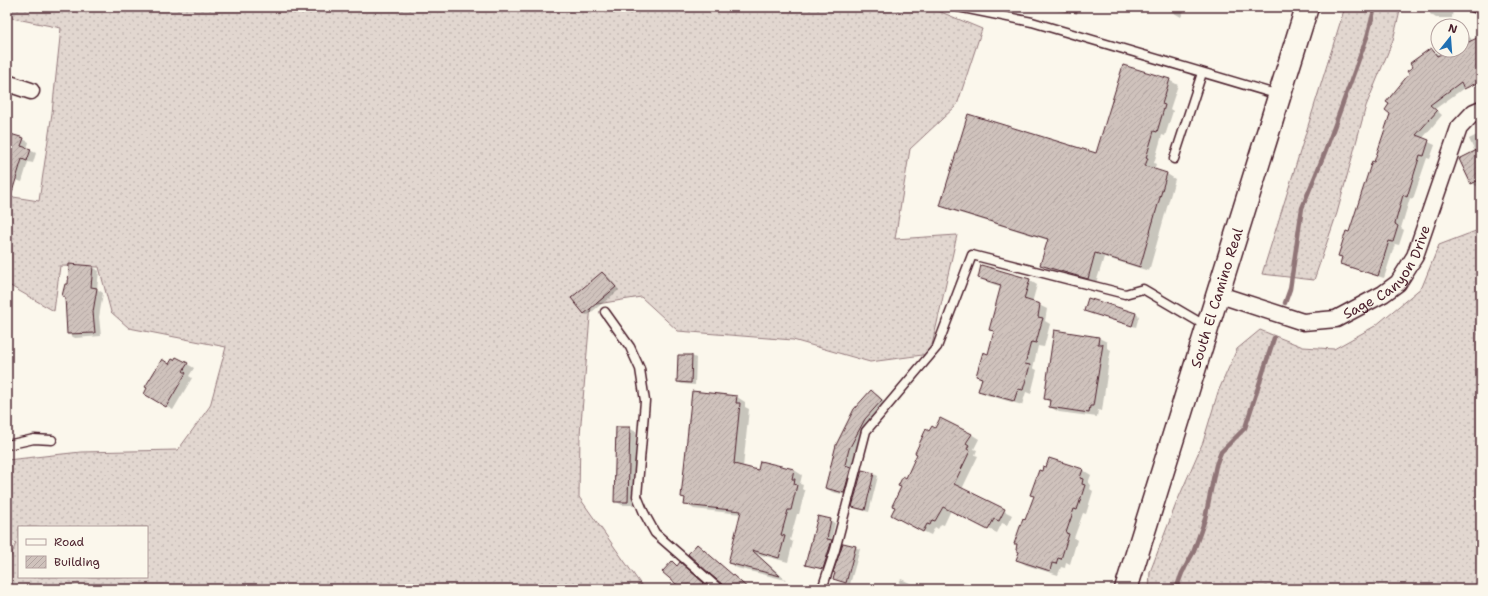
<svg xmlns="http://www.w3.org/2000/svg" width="1488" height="596" viewBox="0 0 1488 596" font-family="'Shantell Sans',sans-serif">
<defs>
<pattern id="grass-dots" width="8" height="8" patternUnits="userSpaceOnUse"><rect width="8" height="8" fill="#e2d7d0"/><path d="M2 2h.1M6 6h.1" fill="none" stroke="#c3b8b3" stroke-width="1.8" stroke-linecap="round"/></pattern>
<pattern id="building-hatch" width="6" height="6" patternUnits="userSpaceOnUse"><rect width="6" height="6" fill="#cfc2bc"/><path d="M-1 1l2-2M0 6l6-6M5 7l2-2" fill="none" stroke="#b3a6a2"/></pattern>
</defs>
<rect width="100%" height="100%" fill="#fbf7ec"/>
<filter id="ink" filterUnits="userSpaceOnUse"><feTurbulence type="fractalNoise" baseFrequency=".025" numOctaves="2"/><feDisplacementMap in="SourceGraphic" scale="8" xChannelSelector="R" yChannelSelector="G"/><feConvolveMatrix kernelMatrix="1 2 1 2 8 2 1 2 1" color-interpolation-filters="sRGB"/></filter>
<g filter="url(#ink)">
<path fill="url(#grass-dots)" stroke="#967b7e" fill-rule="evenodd" d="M 7,7 L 929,7 L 982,29 L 957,105 L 910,149 L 895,239 L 957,235 L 930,354 L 870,362 L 793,340 L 678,331 L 641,297 L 591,305 L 580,435 L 579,497 L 644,589 L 7,589 L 7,566 L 16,543 L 7,536 L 7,460 L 81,452 L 178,450 L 210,406 L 226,347 L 129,328 L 111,312 L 99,267 L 60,266 L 54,311 L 7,284 L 7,196 L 39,201 L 52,113 L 61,28 L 7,17 ZM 19,527 L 147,527 L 147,577 L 19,577 Z
M 1041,7 L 1076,7 L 1077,13 Z
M 1345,7 L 1401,7 L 1393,40 L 1366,106 L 1337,213 L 1314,280 L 1262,274 Z
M 1481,229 L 1481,589 L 1149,589 L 1150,572 L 1176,504 L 1203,442 L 1218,392 L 1237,349 L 1260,330 L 1303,347 L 1334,349 L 1375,326 L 1422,287 L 1439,245 Z"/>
<path fill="#0003" d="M 1164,7 L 1186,7 L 1181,17 Z
M 1430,7 L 1453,7 L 1452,18 L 1436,18 L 1430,14 Z
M 1465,35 L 1471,38 L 1472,41 L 1477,39 L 1481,41 L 1481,89 L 1475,86 L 1457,50 L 1462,50 L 1462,36 Z
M 1431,49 L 1438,53 L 1464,88 L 1435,109 L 1442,115 L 1422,139 L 1435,145 L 1430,159 L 1427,158 L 1413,199 L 1410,198 L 1401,228 L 1404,230 L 1399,245 L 1395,244 L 1384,278 L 1348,267 L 1341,263 L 1343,258 L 1339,256 L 1350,233 L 1375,163 Z
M 1169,80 L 1178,85 L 1170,109 L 1173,111 L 1165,136 L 1162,135 L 1154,163 L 1156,164 L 1154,170 L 1167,174 L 1175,179 L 1149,271 L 1104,257 L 1096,283 L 1049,269 L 1041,265 L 1048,240 L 950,210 L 941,205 L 1096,154 Z
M 1481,133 L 1481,185 L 1478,187 L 1472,183 L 1475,152 L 1469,139 Z
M 7,134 L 23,139 L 29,142 L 27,149 L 36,153 L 33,163 L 28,162 L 22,182 L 7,177 Z
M 93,267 L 99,271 L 97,289 L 103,293 L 99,317 L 101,336 L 75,338 L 68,334 L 69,286 Z
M 603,273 L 607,275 L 619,290 L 588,315 L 584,313 Z
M 979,278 L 1029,280 L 1037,285 L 1032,303 L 1039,305 L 1047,309 L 1045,321 L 1050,324 L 1044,347 L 1038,346 L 1033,368 L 1037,370 L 1031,394 L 1026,392 L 1022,405 L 987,395 L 979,391 L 982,379 L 977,376 L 989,355 L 995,332 L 991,329 L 1002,287 L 987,282 Z
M 1085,311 L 1135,313 L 1139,316 L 1136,327 Z
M 1055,331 L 1099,338 L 1107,342 L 1107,348 L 1111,350 L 1109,360 L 1102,411 L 1098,410 L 1097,417 L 1059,412 L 1050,407 L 1051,403 L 1045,399 Z
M 679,356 L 692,356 L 696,358 L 695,385 L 682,384 L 678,382 Z
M 177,358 L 194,368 L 189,376 L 192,378 L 173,410 L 145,394 Z
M 872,392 L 878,395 L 887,404 L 871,423 L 855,452 L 851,468 L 857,471 L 851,496 L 832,492 L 826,488 Z
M 737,397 L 745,402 L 745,407 L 749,409 L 743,467 L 758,471 L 761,462 L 794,470 L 802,475 L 800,484 L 803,485 L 802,489 L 805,491 L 799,514 L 797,514 L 790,540 L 793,542 L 788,562 L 757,554 L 786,580 L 737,568 L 729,563 L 741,514 L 694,509 L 686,504 L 686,499 L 682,497 Z
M 629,428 L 636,432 L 634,505 L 622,505 L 615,501 Z
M 930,432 L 971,434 L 979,439 L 974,449 L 977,450 L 975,455 L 978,456 L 962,489 L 1012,515 L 1007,525 L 1002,523 L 997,533 L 951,510 L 944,525 L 941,524 L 938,529 L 935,527 L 931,535 L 900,520 L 906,479 Z
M 1083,470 L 1091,475 L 1088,483 L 1091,485 L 1090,489 L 1093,491 L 1086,514 L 1083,513 L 1074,538 L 1077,540 L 1070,564 L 1066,562 L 1065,568 L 1061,567 L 1058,575 L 1026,565 L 1018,560 L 1026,521 L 1042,472 Z
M 874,474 L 878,476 L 869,512 L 857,509 L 853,506 Z
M 819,517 L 835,523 L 831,541 L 836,543 L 827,571 L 807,564 Z
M 855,547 L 860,549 L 850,584 L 834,579 Z
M 672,563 L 678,567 L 685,566 L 707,586 L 704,589 L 683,589 Z
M 901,579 L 923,589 L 895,589 L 896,587 L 897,588 Z
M 790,586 L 794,588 L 795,589 L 787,589 Z"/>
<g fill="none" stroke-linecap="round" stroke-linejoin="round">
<path stroke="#907477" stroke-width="4.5" d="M 1285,303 L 1290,289 L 1302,208 L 1325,152 L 1367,37 L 1375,7
M 1176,589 L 1182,573 L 1193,553 L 1205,519 L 1216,465 L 1221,452 L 1245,428 L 1274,338"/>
</g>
<path fill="url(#building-hatch)" stroke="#4a1f2b" d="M 1477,38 L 1481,46 L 1481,81 L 1464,89 L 1461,82 L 1430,105 L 1437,111 L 1416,135 L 1429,140 L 1424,156 L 1420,155 L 1407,197 L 1403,195 L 1395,224 L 1398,226 L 1393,242 L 1389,241 L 1378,276 L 1340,264 L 1342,257 L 1338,256 L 1346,231 L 1349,232 L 1372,161 L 1374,162 L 1390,114 L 1385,110 L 1389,104 L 1386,102 L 1409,74 L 1407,71 L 1413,67 L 1410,63 L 1431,48 L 1437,56 L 1450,50 L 1462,50 L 1462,45 Z
M 1123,65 L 1170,79 L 1162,104 L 1165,105 L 1157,132 L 1154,131 L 1146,158 L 1148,158 L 1145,166 L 1167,173 L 1140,267 L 1095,253 L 1088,279 L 1067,273 L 1040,265 L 1048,239 L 940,206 L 968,114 L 1096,153 Z
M 7,133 L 24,138 L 21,146 L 31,149 L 27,161 L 22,159 L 10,199 L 7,198 Z
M 1481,148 L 1481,179 L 1471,184 L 1459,159 Z
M 69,264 L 93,266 L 91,287 L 97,288 L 93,312 L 95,333 L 67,334 L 65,297 L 62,296 L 65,284 L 68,284 Z
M 981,265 L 1030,279 L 1024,299 L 1040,304 L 1038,317 L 1043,318 L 1040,328 L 1036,343 L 1031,342 L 1025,364 L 1030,365 L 1023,390 L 1018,389 L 1014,401 L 978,391 L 982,378 L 976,376 L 983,352 L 988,354 L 994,331 L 989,330 L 1001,285 L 978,278 Z
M 602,272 L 616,287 L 584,314 L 571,298 Z
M 1088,298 L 1136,313 L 1132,326 L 1084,311 Z
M 1054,330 L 1099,337 L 1098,344 L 1103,344 L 1093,406 L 1090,406 L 1089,413 L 1049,407 L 1050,400 L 1044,399 Z
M 678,355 L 692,355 L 691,383 L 677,382 Z
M 176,357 L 188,363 L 183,371 L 186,373 L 166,407 L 144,394 L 147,388 L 145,387 L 162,359 L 169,364 L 172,359 L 174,360 Z
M 871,390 L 882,400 L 865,419 L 849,449 L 845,465 L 851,467 L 844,493 L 825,488 L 836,445 L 854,409 Z
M 692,391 L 737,396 L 736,403 L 740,403 L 734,464 L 758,470 L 760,461 L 794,469 L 792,479 L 795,479 L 794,484 L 797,485 L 791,510 L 788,510 L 781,535 L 785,536 L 779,558 L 752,550 L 780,576 L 728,563 L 741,511 L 684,505 L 685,498 L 681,497 Z
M 940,418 L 972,434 L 966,443 L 969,445 L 967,449 L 970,451 L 954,484 L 1005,509 L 999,521 L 994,519 L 988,530 L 943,507 L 935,521 L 932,520 L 930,525 L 927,524 L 923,532 L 891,515 L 895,507 L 892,506 L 901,487 L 898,486 L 903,476 L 906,478 L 917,454 L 915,453 L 926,429 L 929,431 L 932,426 L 935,428 Z
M 616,427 L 630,427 L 628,502 L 614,502 Z
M 1049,458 L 1083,469 L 1080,478 L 1083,479 L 1082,484 L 1085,485 L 1077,510 L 1074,509 L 1066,533 L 1069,534 L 1061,559 L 1058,558 L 1056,564 L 1052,563 L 1050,571 L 1016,560 L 1019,552 L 1016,550 L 1017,544 L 1014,544 L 1023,518 L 1025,520 L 1034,496 L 1030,495 L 1039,470 L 1042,471 L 1043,466 L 1046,467 Z
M 862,470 L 874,473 L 865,510 L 852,507 Z
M 818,516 L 831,519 L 827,539 L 832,540 L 823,569 L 805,565 Z
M 843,543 L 856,546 L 846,583 L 833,579 L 835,573 L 833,572 Z
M 697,544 L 749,589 L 728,589 L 711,575 L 688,554 Z
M 672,561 L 677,566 L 680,562 L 704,583 L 698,589 L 682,589 L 662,572 Z"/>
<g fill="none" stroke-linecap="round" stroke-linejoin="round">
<defs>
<path id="service" d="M 958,7 L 1032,22 L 1279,95
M 1472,7 L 1481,10
M 1174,159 L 1202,73
M 605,312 L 630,347 L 640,369 L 645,401 L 637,496 L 644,513 L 655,533 L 719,589
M 7,445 L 34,439 L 52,440
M 822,589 L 835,550 L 866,431 L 937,347 L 972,255 L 1125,294 L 1143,289 L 1206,326"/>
<g id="minor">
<path d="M 7,83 L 31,91"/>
<path id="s1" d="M 1217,294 L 1303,322 L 1336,319 L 1383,294 L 1398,283 L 1415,256 L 1459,128 L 1474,112 L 1481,109"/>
</g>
<g id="primary">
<path id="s2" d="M 1126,589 L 1307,7"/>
</g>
</defs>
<use href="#service" stroke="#4a1f2b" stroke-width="11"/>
<use href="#minor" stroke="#4a1f2b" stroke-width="19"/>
<use href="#primary" stroke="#4a1f2b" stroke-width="25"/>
<use href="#service" stroke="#fbf7ec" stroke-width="8"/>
<use href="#minor" stroke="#fbf7ec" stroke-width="16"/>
<use href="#primary" stroke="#fbf7ec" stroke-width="22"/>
</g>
</g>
<g text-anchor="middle" stroke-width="3" stroke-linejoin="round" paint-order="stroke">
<g font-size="14" fill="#4a1f2b" stroke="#fbf7ec">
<text dy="5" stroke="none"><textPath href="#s1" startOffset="196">Sage Canyon Drive</textPath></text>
<text dy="5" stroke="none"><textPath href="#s2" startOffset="305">South El Camino Real</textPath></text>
</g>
</g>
<rect width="1488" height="596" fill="none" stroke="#fbf7ec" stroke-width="24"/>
<rect x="12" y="12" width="1464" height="572" fill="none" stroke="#4a1f2b" stroke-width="1.5" filter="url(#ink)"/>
<rect x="18" y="526" width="130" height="52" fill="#fbf7ec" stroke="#b4a19f"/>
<rect x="26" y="539" width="20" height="6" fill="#fbf7ec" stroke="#b4a19f"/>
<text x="54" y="546" font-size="12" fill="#4a1f2b">Road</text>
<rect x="26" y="556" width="20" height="12" fill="url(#building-hatch)" stroke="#b4a19f"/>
<text x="54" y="566" font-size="12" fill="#4a1f2b">Building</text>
<g transform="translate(1450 38) rotate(17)"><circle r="19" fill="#fbf7ec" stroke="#b4a19f"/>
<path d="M0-3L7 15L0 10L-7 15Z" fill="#1f6fb2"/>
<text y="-6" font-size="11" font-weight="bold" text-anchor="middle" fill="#4a1f2b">N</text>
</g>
</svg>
